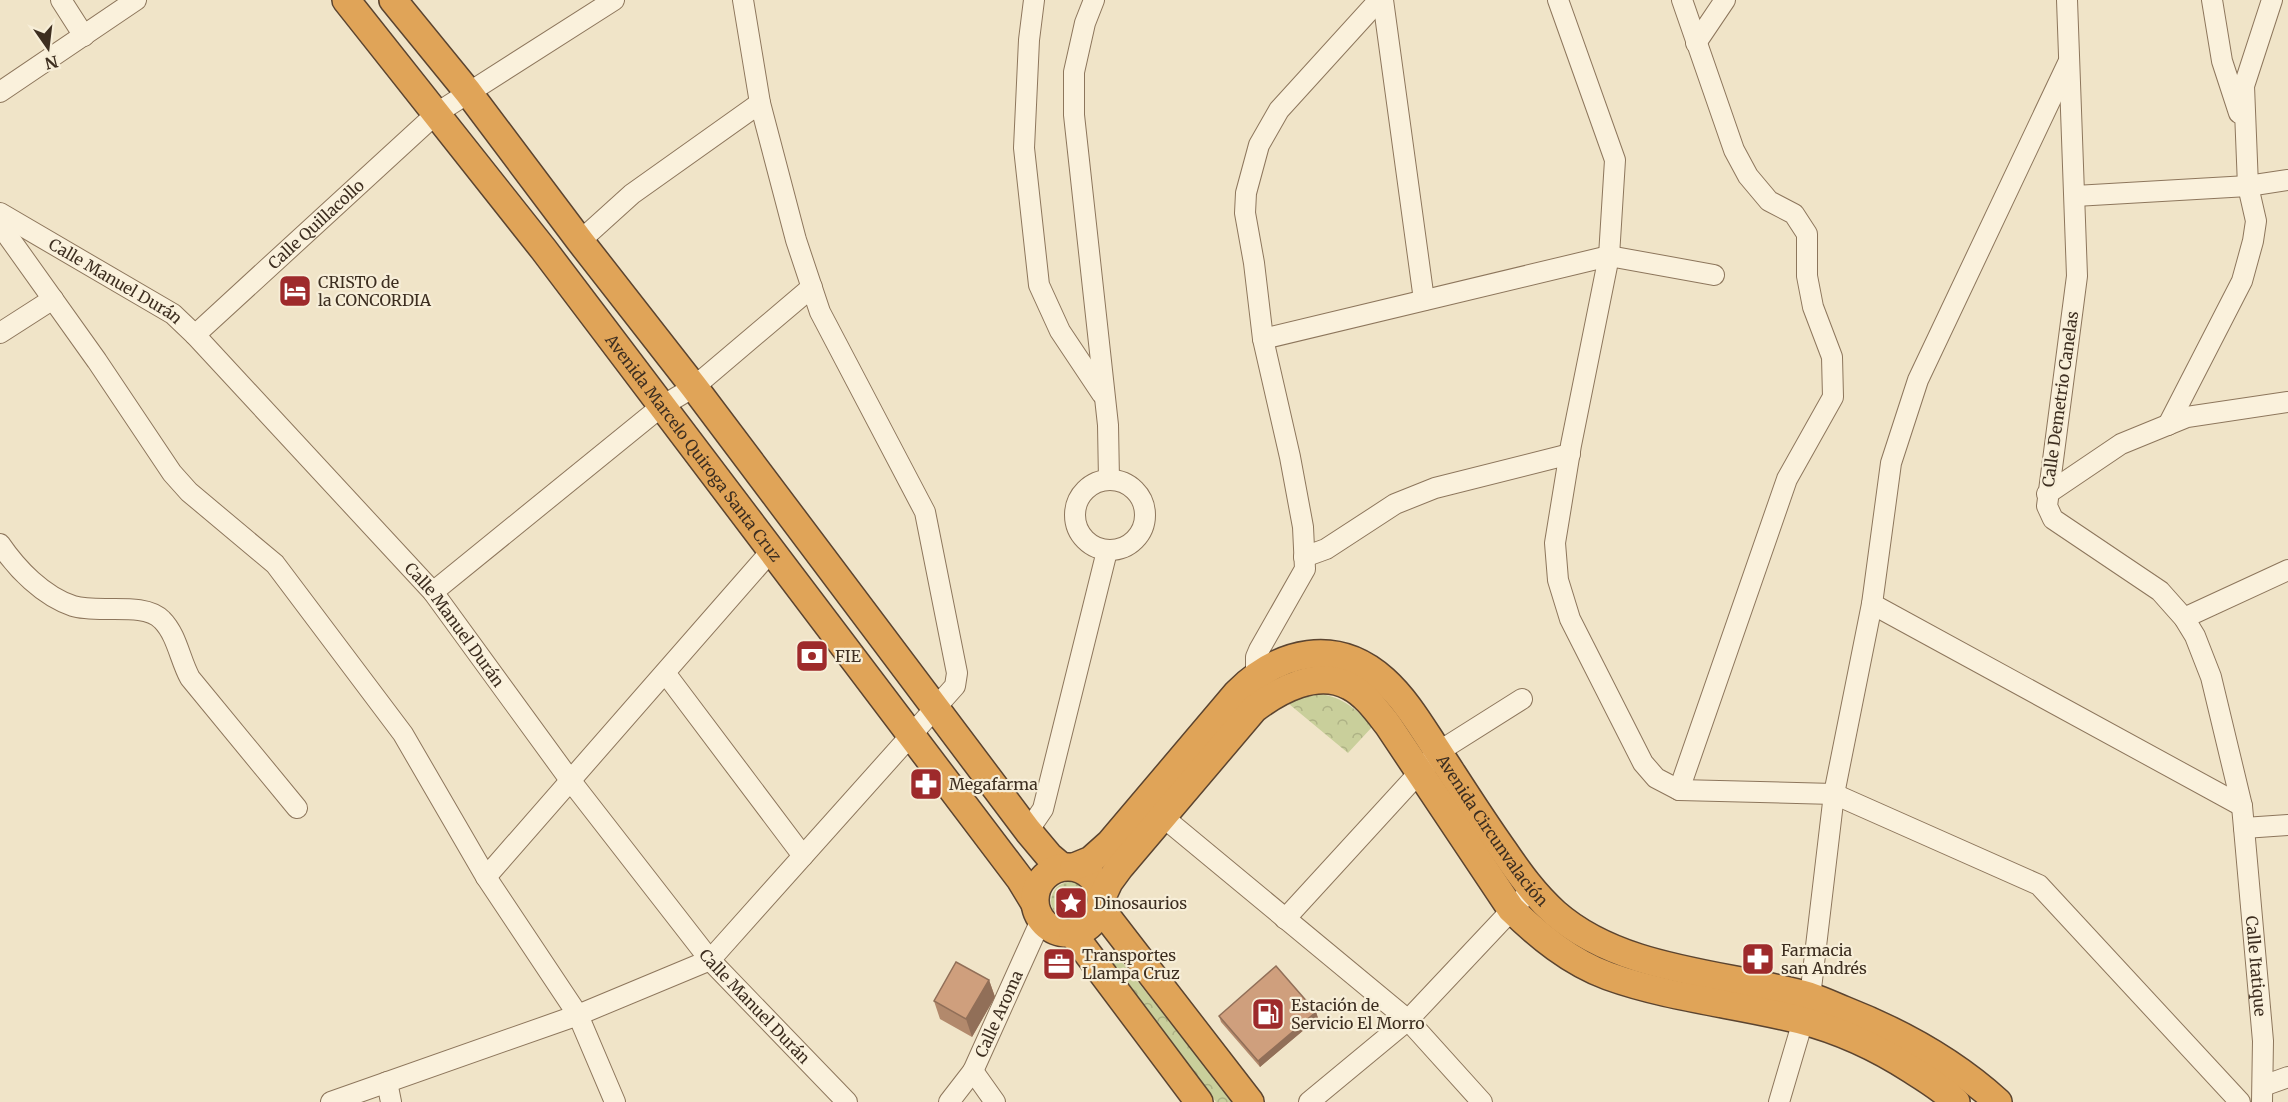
<svg xmlns="http://www.w3.org/2000/svg" width="2288" height="1102" viewBox="0 0 2288 1102" font-family="Merriweather,serif">
<defs>
<pattern id="grass-dots" width="8" height="8" patternUnits="userSpaceOnUse" patternTransform="scale(1.5)"><rect width="8" height="8" fill="#c9cf9b"/><path d="M2 2h.1M6 6h.1" fill="none" stroke="#aeb285" stroke-width="1.8" stroke-linecap="round"/></pattern>
<pattern id="park-crowns" width="20" height="18" patternUnits="userSpaceOnUse" patternTransform="scale(1.5)"><rect width="20" height="18" fill="#c9cf9b"/><path d="M2 6a3 3 0 1 1 6 0M12 15a3 3 0 1 1 6 0" fill="none" stroke="#aeb285"/></pattern>
</defs>
<rect width="100%" height="100%" fill="#f0e4c8"/>
<path fill="url(#grass-dots)" d="M1051 901a19 19 0 1 1 38 0a19 19 0 1 1-38 0Z"/>
<path fill="url(#park-crowns)" d="M 1320,694 C 1345,698 1355,709 1373,726 L 1348,753 L 1289,704 L 1301,698 Z
M 1114,952 L 1234,1102 L 1216,1102 L 1104,961 Z"/>
<g fill="none" stroke-linecap="round" stroke-linejoin="round">
<defs>
<g id="minor">
<path d="M 61,0 L 84,36"/>
<path d="M 1034,0 L 1029,40 L 1024,148 L 1039,285 L 1060,331 L 1102,394"/>
<path d="M 1094,0 L 1085,23 L 1074,72 L 1074,115 L 1108,425 L 1109,480"/>
<path d="M 1383,0 L 1424,300"/>
<path d="M 1558,0 L 1615,160 L 1609,256 L 1571,445 L 1555,543 L 1558,580 L 1570,619 L 1643,763 L 1656,778 L 1679,790 L 1834,794 L 2039,885 L 2240,1102"/>
<path id="s1" d="M 2067,0 L 2077,276 L 2047,506 L 2053,519 L 2160,591 L 2184,618 L 2195,636 L 2211,677 L 2242,806 L 2244,828 L 2263,1041 L 2262,1102"/>
<path d="M 2212,0 L 2222,61 L 2239,113"/>
<path d="M 1696,43 L 1725,0"/>
<path d="M 0,92 L 136,0"/>
<path d="M 2075,196 L 2248,186 L 2288,180"/>
<path id="s2" d="M 0,213 L 173,314 L 195,335 L 433,592 L 570,780 L 710,960 L 847,1102"/>
<path d="M 0,225 L 97,361 L 172,473 L 189,492 L 275,564 L 403,734 L 486,877 L 578,1015 L 615,1102"/>
<path d="M 580,241 L 632,194 L 760,103"/>
<path d="M 0,333 L 53,299"/>
<path id="s3" d="M 195,335 L 437,113 L 614,0"/>
<path d="M 1263,339 L 1609,256 L 1714,275"/>
<path d="M 2168,425 L 2242,281 L 2253,241 L 2256,221 L 2248,186 L 2244,86 L 2272,0"/>
<circle cx="1110" cy="515" r="35"/>
<path d="M 2047,494 L 2121,444 L 2187,417 L 2288,402"/>
<path d="M 0,544 C 17,569 43,596 73,606 C 98,614 144,601 162,620 C 177,635 180,660 190,678 L 297,808"/>
<path d="M 1304,557 L 1326,549 L 1395,504 L 1435,488 L 1570,454"/>
<path d="M 433,592 L 662,406 L 694,387 L 812,287"/>
<path d="M 1872,604 L 2242,806"/>
<path d="M 2184,618 L 2288,570"/>
<path d="M 666,674 L 803,856"/>
<path d="M 1256,675 L 1256,657 L 1259,650 L 1305,569 L 1303,527 L 1290,457 L 1263,339 L 1254,263 L 1245,213 L 1246,193 L 1259,145 L 1279,110 L 1379,0"/>
<path d="M 1679,790 L 1787,479 L 1833,397 L 1832,357 L 1813,307 L 1807,276 L 1807,234 L 1794,214 L 1769,201 L 1748,176 L 1734,150 L 1682,0"/>
<path d="M 1163,817 L 1408,1020 L 1482,1102"/>
<path d="M 2244,828 L 2288,825"/>
<path d="M 1028,831 L 1043,809 L 1107,551"/>
<path d="M 486,877 L 772,550"/>
<path d="M 1285,919 L 1438,752 L 1522,699"/>
<path d="M 973,1071 L 995,1102"/>
<path d="M 387,1082 L 391,1102"/>
<path d="M 2263,1086 L 2288,1077"/>
<path d="M 331,1102 L 578,1015 L 710,960 L 955,686 L 957,673 L 925,512 L 820,312 L 796,240 L 760,103 L 743,0"/>
<path id="s4" d="M 949,1102 L 973,1071 L 1041,920"/>
<path d="M 1309,1102 L 1408,1020 L 1521,900"/>
<path d="M 1779,1102 L 1810,997 L 1834,794 L 1872,604 L 1891,463 L 1918,380 L 2068,63"/>
</g>
<g id="highway">
<path id="s5" d="M 346,0 L 544,250 L 1020,879 L 1034,902"/>
<path d="M 393,0 L 468,92 L 580,241 L 694,387 L 1028,831 L 1049,856 L 1062,867"/>
<circle cx="1068" cy="900" r="33"/>
<path id="s6" d="M 1074,867 L 1091,860 L 1110,843 L 1237,693 C 1279,651 1336,637 1384,680 C 1404,698 1418,721 1433,744 C 1456,779 1479,816 1504,851 C 1519,873 1534,894 1555,913 C 1622,972 1726,973 1809,996 C 1821,1000 1832,1005 1844,1010 C 1900,1032 1953,1061 1998,1102"/>
<path d="M 1102,897 L 1109,882 L 1120,867 L 1254,709 C 1279,690 1317,669 1349,686 C 1365,694 1377,711 1388,725 L 1511,909 C 1539,936 1570,962 1608,976 C 1669,998 1737,1004 1800,1020 C 1839,1030 1878,1048 1912,1070 C 1928,1080 1943,1089 1956,1102"/>
<path d="M 1101,909 L 1250,1102"/>
<path d="M 1073,934 L 1199,1102"/>
</g>
</defs>
<use href="#minor" stroke="#8d765c" stroke-width="22"/>
<use href="#highway" stroke="#5b4430" stroke-width="30"/>
<use href="#minor" stroke="#faf1dc" stroke-width="20"/>
<use href="#highway" stroke="#e0a458" stroke-width="27"/>
</g>
<path fill="#b2896c" d="M 989,980 L 995,997 L 972,1037 L 940,1019 L 934,1001 Z
M 1316,1012 L 1318,1018 L 1260,1067 L 1221,1022 L 1219,1016 Z"/>
<path fill="#916f58" d="M 989,980 L 995,997 L 972,1037 L 966,1019 Z
M 1316,1012 L 1318,1018 L 1260,1067 L 1258,1061 Z"/>
<path fill="#cf9f7d" stroke="#916f58" stroke-width="1.5" d="M 956,962 L 989,980 L 966,1019 L 934,1001 Z
M 1276,966 L 1316,1012 L 1258,1061 L 1219,1016 Z"/>
<defs>
<symbol id="hotel-square" viewBox="-11 -11 22 22"><rect x="-9" y="-9" width="18" height="18" rx="4" fill="#9e2a2b" stroke="#f7eed8"/><path d="M-6-4.5h1.5V1H6V5H4.5V3h-9V5H-6ZM-4 0a1.8 1.8 0 1 1 3.6 0ZM.5 0V-2.5h3Q6-2.5 6 0Z" fill="#fff"/></symbol>
<symbol id="bank-square" viewBox="-11 -11 22 22"><rect x="-9" y="-9" width="18" height="18" rx="4" fill="#9e2a2b" stroke="#f7eed8"/><path d="M-6-4H6V4H-6ZM0-2.3a2.3 2.3 0 1 0 0 4.6a2.3 2.3 0 1 0 0-4.6Z" fill="#fff"/></symbol>
<symbol id="pharmacy-square" viewBox="-11 -11 22 22"><rect x="-9" y="-9" width="18" height="18" rx="4" fill="#9e2a2b" stroke="#f7eed8"/><path d="M-2-6h4v4h4v4h-4v4h-4v-4h-4v-4h4Z" fill="#fff"/></symbol>
<symbol id="sight-square" viewBox="-11 -11 22 22"><rect x="-9" y="-9" width="18" height="18" rx="4" fill="#9e2a2b" stroke="#f7eed8"/><path d="M0-6L1.8-2.2L6-1.7L2.9 1.2L3.7 5.4L0 3.3L-3.7 5.4L-2.9 1.2L-6-1.7L-1.8-2.2Z" fill="#fff"/></symbol>
<symbol id="office-square" viewBox="-11 -11 22 22"><rect x="-9" y="-9" width="18" height="18" rx="4" fill="#9e2a2b" stroke="#f7eed8"/><path d="M-6-3h4V-5.5h4V-3h4V5H-6ZM-1-4.5V-3h2v-1.5ZM-6 0V1H6V0Z" fill="#fff"/></symbol>
<symbol id="fuel-square" viewBox="-11 -11 22 22"><rect x="-9" y="-9" width="18" height="18" rx="4" fill="#9e2a2b" stroke="#f7eed8"/><path d="M-5.5-6h7V0h2V4h1.3V-2.5L3-4.5l.8-.8L6-3V5H2.5V1h-1V6h-7ZM-4.2-4.7v3.2H.2V-4.7Z" fill="#fff"/></symbol>
</defs>
<g fill-rule="evenodd">
<use href="#hotel-square" x="276" y="272" width="38" height="38"/>
<use href="#bank-square" x="793" y="637" width="38" height="38"/>
<use href="#pharmacy-square" x="907" y="765" width="38" height="38"/>
<use href="#sight-square" x="1052" y="884" width="38" height="38"/>
<use href="#pharmacy-square" x="1739" y="940" width="38" height="38"/>
<use href="#office-square" x="1040" y="945" width="38" height="38"/>
<use href="#fuel-square" x="1249" y="995" width="38" height="38"/>
</g>
<g text-anchor="middle" stroke-width="4.5" stroke-linejoin="round" paint-order="stroke">
<g font-size="16" fill="#3d2e20" stroke="#f7eed8">
<text dy="6" stroke="none"><textPath href="#s3" startOffset="164">Calle Quillacollo</textPath></text>
<text dy="6" stroke="none"><textPath href="#s2" startOffset="134">Calle Manuel Durán</textPath></text>
<text transform="translate(2060 399) rotate(-82)" y="6">Calle Demetrio Canelas</text>
<text dy="6" stroke="none"><textPath href="#s5" startOffset="567">Avenida Marcelo Quiroga Santa Cruz</textPath></text>
<text dy="6" stroke="none"><textPath href="#s2" startOffset="620">Calle Manuel Durán</textPath></text>
<text dy="6" stroke="none"><textPath href="#s6" startOffset="591">Avenida Circunvalación</textPath></text>
<text dy="6" stroke="none"><textPath href="#s1" startOffset="1046">Calle Itatique</textPath></text>
<text dy="6" stroke="none"><textPath href="#s2" startOffset="1106">Calle Manuel Durán</textPath></text>
<text dy="6" stroke="none"><textPath href="#s4" startOffset="102">Calle Aroma</textPath></text>
</g>
<g font-size="16" fill="#3d2e20" stroke="#f7eed8" text-anchor="start">
<text x="318" y="288">CRISTO de<tspan x="318" dy="18">la CONCORDIA</tspan></text>
<text x="835" y="662">FIE</text>
<text x="949" y="790">Megafarma</text>
<text x="1094" y="909">Dinosaurios</text>
<text x="1781" y="956">Farmacia<tspan x="1781" dy="18">san Andrés</tspan></text>
<text x="1082" y="961">Transportes<tspan x="1082" dy="18">Llampa Cruz</tspan></text>
<text x="1291" y="1011">Estación de<tspan x="1291" dy="18">Servicio El Morro</tspan></text>
</g>
</g>
<g transform="translate(48 48) rotate(166)" stroke="#f7eed8" stroke-width="4.5" paint-order="stroke">
<path d="M0-4.5L10 22L0 15L-10 22Z" fill="#3d2e20"/>
<text y="-9" font-size="16" font-weight="bold" text-anchor="middle" fill="#3d2e20">N</text>
</g>
</svg>
